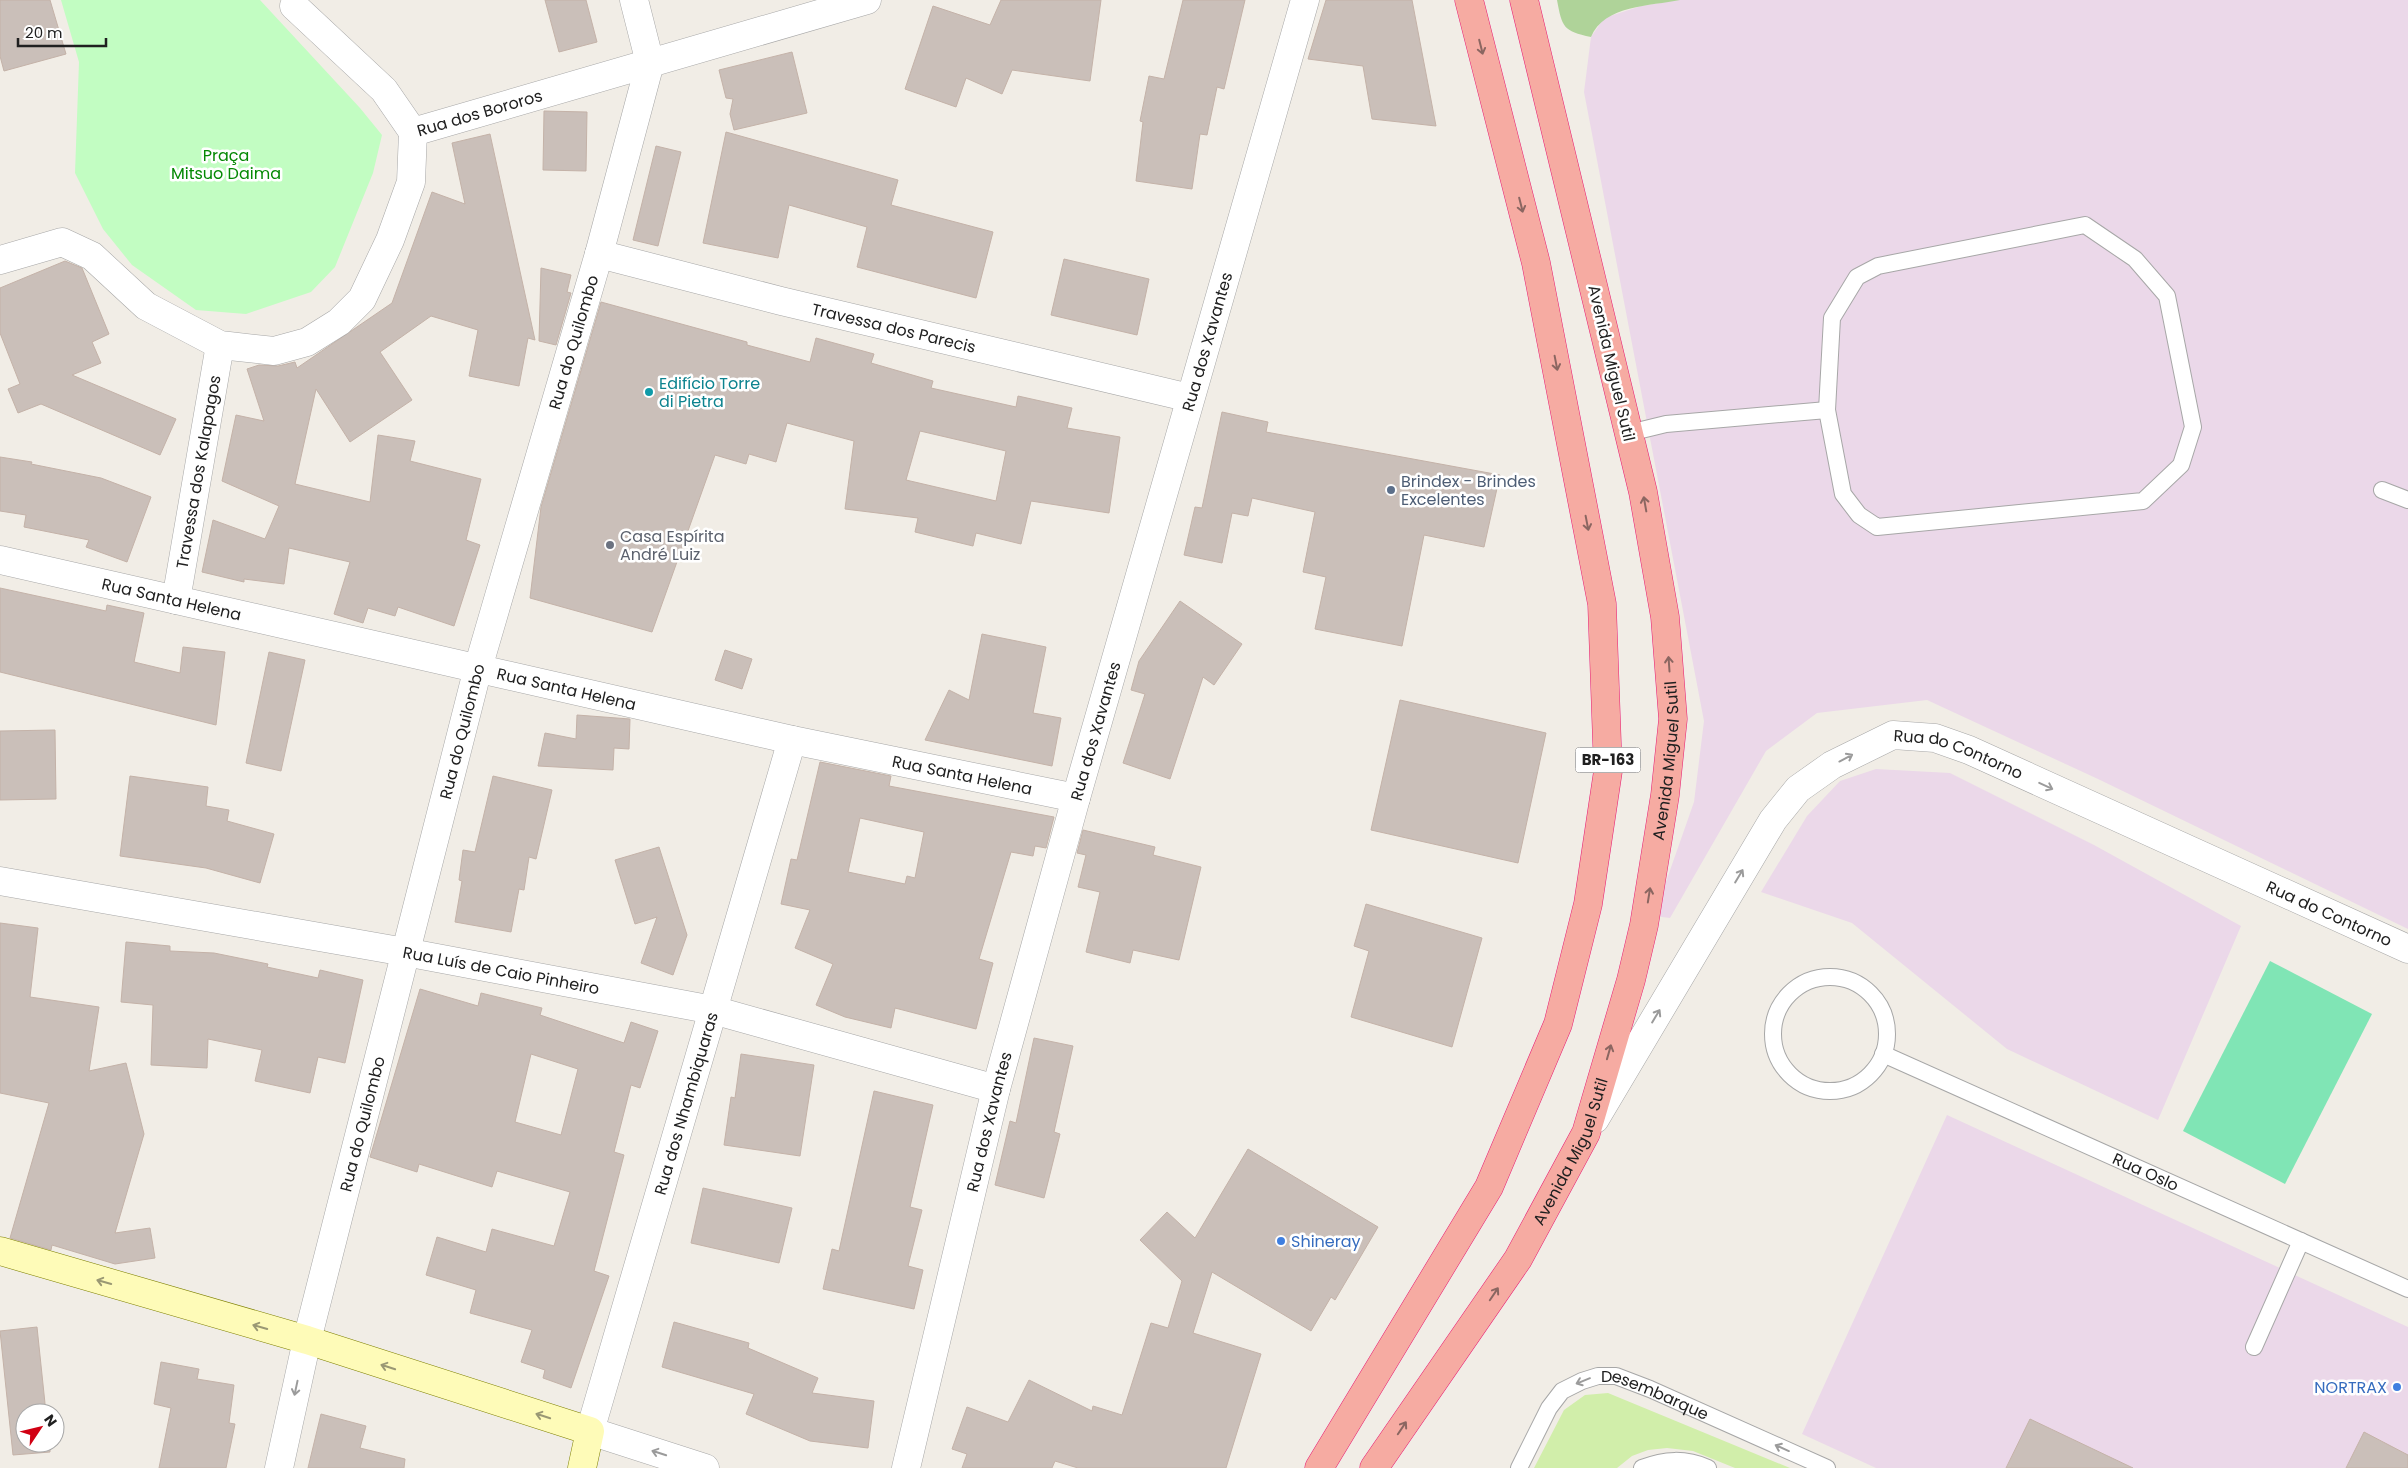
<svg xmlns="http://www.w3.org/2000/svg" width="2408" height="1468" viewBox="0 0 2408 1468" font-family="Poppins,sans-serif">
<rect width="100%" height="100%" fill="#f1ede6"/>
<path fill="#ebd8e9" d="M 1677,0 L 2408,0 L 2408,929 L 2098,779 L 1927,700 L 1817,713 L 1766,751 L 1670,918 L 1654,916 L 1694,802 L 1704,721 L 1584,92 L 1591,37 L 1604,18 L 1641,6 Z
M 1876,769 L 1950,773 L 2094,845 L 2241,926 L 2158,1120 L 2007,1049 L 1852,923 L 1761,892 L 1807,816 L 1840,781 Z
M 1947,1115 L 2408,1327 L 2408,1468 L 1876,1468 L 1802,1434 Z"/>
<path fill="#d1eeaa" d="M 1608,1393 L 1790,1468 L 1735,1468 L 1693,1451 L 1667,1448 L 1648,1450 L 1632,1456 L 1617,1468 L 1534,1468 L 1564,1410 L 1585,1395 Z"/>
<path fill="#afd399" d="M 1557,0 L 1680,0 C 1651,6 1604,5 1591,37 C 1563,31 1562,27 1557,0 Z"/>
<path fill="#c2fdc2" d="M 61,0 L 260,0 L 360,108 L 382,135 L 373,173 L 335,267 L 311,292 L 246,314 L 196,310 L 132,265 L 103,229 L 75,173 L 79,62 Z"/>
<path fill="#80e5b5" d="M 2270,961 L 2372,1014 L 2285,1184 L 2183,1131 Z"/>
<path fill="#cabfb9" stroke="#c4b2a8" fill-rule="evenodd" d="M 0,0 L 50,0 L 66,54 L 4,71 L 0,56 Z
M 545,0 L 586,0 L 597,42 L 559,52 Z
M 1001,0 L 1101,0 L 1090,81 L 1012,70 L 1002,94 L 966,78 L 956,107 L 905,89 L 933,6 L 990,25 Z
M 1183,0 L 1245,0 L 1224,89 L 1217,87 L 1207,135 L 1200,134 L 1192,189 L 1136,181 L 1143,122 L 1140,121 L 1149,76 L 1164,79 Z
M 1326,0 L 1412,0 L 1436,126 L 1372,119 L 1363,66 L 1308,59 Z
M 792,52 L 807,113 L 734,130 L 730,114 L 733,99 L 726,98 L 719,70 Z
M 544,111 L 587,112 L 586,171 L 543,170 Z
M 726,132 L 898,180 L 891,205 L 993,232 L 976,298 L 857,267 L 867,227 L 789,205 L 778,258 L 703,243 Z
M 490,134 L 535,340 L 528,338 L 519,386 L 469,376 L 478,330 L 431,316 L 380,352 L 412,400 L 350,442 L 316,389 L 295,484 L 370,502 L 378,435 L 415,441 L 410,461 L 481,479 L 466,540 L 480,545 L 454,626 L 398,607 L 395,616 L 368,608 L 363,623 L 334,614 L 350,562 L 289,548 L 284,584 L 244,579 L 244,582 L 202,572 L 213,520 L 265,539 L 279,506 L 222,481 L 236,415 L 264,421 L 247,369 L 259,365 L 278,366 L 295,362 L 297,368 L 392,303 L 432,192 L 465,204 L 452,143 Z
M 656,146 L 681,152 L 658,246 L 633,240 Z
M 1064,259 L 1149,279 L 1137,335 L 1051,315 Z
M 65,261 L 82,268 L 109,334 L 92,342 L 101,363 L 72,375 L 176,419 L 160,455 L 41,404 L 18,413 L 8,389 L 20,384 L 0,333 L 0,288 Z
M 541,268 L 571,275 L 567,292 L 571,293 L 556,345 L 539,341 Z
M 601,302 L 747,342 L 747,345 L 810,362 L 816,338 L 874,354 L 871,363 L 933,381 L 931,388 L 1016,407 L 1018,396 L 1072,408 L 1067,428 L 1120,437 L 1109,513 L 1031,501 L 1021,544 L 976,533 L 973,546 L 915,532 L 918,518 L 845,509 L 854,441 L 787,423 L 776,462 L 749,454 L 746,464 L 715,455 L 652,632 L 530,598 L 541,507 ZM 920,431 L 1006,451 L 996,501 L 906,480 Z
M 1222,412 L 1268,422 L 1266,432 L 1500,475 L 1484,547 L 1424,535 L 1402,646 L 1315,629 L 1326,577 L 1303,572 L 1315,512 L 1252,498 L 1248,516 L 1232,513 L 1222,563 L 1184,555 L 1195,507 L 1202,508 Z
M 0,457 L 32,462 L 31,464 L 101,478 L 151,497 L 127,562 L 86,547 L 89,540 L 24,527 L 26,515 L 0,511 Z
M 0,588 L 106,611 L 107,605 L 144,613 L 134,662 L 180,673 L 183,647 L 225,652 L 216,725 L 0,672 Z
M 1180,601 L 1242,644 L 1214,685 L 1203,677 L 1170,779 L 1123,763 L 1145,694 L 1131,690 L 1139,661 Z
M 982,634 L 1046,647 L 1033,713 L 1061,718 L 1052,766 L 925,740 L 949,690 L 969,700 Z
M 725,650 L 752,659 L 742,689 L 715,680 Z
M 269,652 L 305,660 L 281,771 L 246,763 Z
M 1400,700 L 1546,733 L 1518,863 L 1371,830 Z
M 577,715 L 630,719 L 629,749 L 614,748 L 613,770 L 538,766 L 545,733 L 576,739 Z
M 55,730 L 56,799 L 0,800 L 0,731 Z
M 820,762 L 891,776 L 889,786 L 1054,817 L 1046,848 L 1035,846 L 1033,856 L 1011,852 L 979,959 L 993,963 L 976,1029 L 895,1008 L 891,1028 L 845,1017 L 816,1005 L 833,964 L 795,948 L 810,910 L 781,904 L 791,859 L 797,860 ZM 860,818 L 924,832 L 915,878 L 907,876 L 905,884 L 848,872 Z
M 130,776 L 208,787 L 206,806 L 229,810 L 227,821 L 274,834 L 260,883 L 206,868 L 120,856 Z
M 493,776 L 552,790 L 536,859 L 529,857 L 524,890 L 519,889 L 511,932 L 455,922 L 462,881 L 459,880 L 463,850 L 475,852 Z
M 1083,830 L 1155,847 L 1153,855 L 1201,867 L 1179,960 L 1133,950 L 1130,963 L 1086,952 L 1100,892 L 1078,887 L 1086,855 L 1077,853 Z
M 659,847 L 687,935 L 673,975 L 641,963 L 657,917 L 635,924 L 615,860 Z
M 1366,904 L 1482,938 L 1452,1047 L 1351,1017 L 1369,951 L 1354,946 Z
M 0,923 L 38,928 L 30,997 L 99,1007 L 89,1071 L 126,1063 L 144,1134 L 115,1233 L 150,1228 L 155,1258 L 115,1264 L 52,1245 L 51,1250 L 10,1238 L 49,1103 L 0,1093 Z
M 126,942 L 170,946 L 170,951 L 214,953 L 268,964 L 267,967 L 318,978 L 320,970 L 363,980 L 345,1063 L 318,1057 L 310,1093 L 255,1081 L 262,1050 L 208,1039 L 207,1068 L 151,1065 L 153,1005 L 121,1002 Z
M 420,989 L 478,1006 L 481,993 L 542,1008 L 540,1015 L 624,1043 L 631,1022 L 658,1031 L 640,1088 L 631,1085 L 614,1152 L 624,1155 L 594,1271 L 609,1276 L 571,1388 L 543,1378 L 545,1370 L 521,1362 L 532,1330 L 470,1313 L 476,1290 L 426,1275 L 437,1237 L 486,1252 L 492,1229 L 554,1246 L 570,1192 L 497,1171 L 492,1187 L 419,1164 L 417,1172 L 370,1157 ZM 531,1054 L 578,1069 L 561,1135 L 515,1122 Z
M 1034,1038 L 1073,1046 L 1054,1132 L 1060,1134 L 1044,1198 L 995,1185 L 1010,1121 L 1016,1123 Z
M 741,1054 L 814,1065 L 800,1156 L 724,1145 L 731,1097 L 735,1098 Z
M 874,1091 L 933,1105 L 910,1207 L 922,1210 L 908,1266 L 923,1270 L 914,1309 L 823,1289 L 832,1249 L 839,1251 Z
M 1248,1149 L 1378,1227 L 1335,1300 L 1331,1297 L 1311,1331 L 1212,1272 L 1193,1333 L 1261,1354 L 1226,1468 L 1078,1468 L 1055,1461 L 1052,1468 L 962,1468 L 967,1454 L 952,1449 L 967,1407 L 1008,1422 L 1029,1380 L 1092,1411 L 1093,1406 L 1122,1415 L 1151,1323 L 1168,1328 L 1182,1281 L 1140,1240 L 1167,1212 L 1195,1238 Z
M 703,1188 L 792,1208 L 779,1263 L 691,1243 Z
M 674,1322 L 749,1343 L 748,1348 L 818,1378 L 812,1393 L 874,1401 L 868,1448 L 810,1441 L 746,1414 L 754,1394 L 662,1367 Z
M 37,1327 L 46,1413 L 25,1413 L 25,1443 L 50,1443 L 50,1452 L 13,1455 L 0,1331 Z
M 161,1362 L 199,1369 L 197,1379 L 234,1385 L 229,1423 L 235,1424 L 226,1468 L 159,1468 L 171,1408 L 154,1404 Z
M 321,1414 L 366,1426 L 360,1448 L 405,1459 L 404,1468 L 308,1468 Z
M 2030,1419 L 2133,1468 L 2006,1468 Z
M 2364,1432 L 2408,1455 L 2408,1468 L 2346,1468 Z"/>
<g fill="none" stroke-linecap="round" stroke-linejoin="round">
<defs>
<g id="service">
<path d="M 2085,225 L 2135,259 L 2167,296 L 2193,427 L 2181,465 L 2143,501 L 1877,527 L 1859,515 L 1843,494 L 1827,410 L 1832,318 L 1857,277 L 1878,266 Z"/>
<path d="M 1629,433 L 1666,424 L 1827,410"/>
<path d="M 2382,490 L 2408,500"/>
<circle cx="1830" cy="1034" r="57"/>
<path id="s1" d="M 1883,1054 L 2408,1289"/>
<path d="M 2254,1347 L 2301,1241"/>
<path id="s2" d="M 1519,1468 L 1549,1408 L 1562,1391 L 1582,1381 L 1598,1376 L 1616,1376 L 1650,1389 L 1827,1468"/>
<path d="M 1642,1468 C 1665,1459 1685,1458 1708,1468"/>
</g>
<g id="minor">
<path d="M 294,6 L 384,90 L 413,132"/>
<path id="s3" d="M 599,254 L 781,301 L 1190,398"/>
<path id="s4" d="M 0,260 L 62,242 L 92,256 L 146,306 L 220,345 L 274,351 L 307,342 L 339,322 L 362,299 L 390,240 L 411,182 L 413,132 L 867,0"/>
<path id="s5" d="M 0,560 L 792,740 L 1076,798"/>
<path id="s6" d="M 176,600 L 220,345"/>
<path id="s7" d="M 0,881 L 405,952 L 713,1010 L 996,1089"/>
<path id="s8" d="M 279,1468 L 307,1340 L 478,668 L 599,254 L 650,63 L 634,0"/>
<path id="s9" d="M 705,1468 L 590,1431 L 792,740"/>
<path id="s10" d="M 906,1468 L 996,1089 L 1076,798 L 1305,0"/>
</g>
<g id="tertiary">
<path id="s11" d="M 1595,1119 L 1773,820 L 1798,789 L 1832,765 L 1893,735 L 1935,738 L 1969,750 L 2408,949"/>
</g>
<path id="secondary" d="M 0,1251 L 307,1340 L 590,1431 L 582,1468"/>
<g id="trunk">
<path d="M 1319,1468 L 1489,1187 L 1558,1024 L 1588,904 L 1608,771 L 1602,604 L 1536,263 L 1469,0"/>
<path id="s12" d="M 1374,1468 L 1518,1259 L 1586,1133 L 1631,980 L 1644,925 L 1665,795 L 1673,719 L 1665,617 L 1643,492 L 1524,0"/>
</g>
</defs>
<use href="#service" stroke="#a7a7a7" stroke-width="18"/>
<use href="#minor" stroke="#a7a7a7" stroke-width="29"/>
<use href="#tertiary" stroke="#a7a7a7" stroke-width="29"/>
<use href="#secondary" stroke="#7d7f00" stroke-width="29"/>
<use href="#trunk" stroke="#e71c74" stroke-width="29"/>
<use href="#service" stroke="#fff" stroke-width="16"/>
<use href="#minor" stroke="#fff" stroke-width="28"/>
<use href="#tertiary" stroke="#fff" stroke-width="28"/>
<use href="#secondary" stroke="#fefbb8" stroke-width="28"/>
<use href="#trunk" stroke="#f6aba2" stroke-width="28"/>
</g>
<defs><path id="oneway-shaft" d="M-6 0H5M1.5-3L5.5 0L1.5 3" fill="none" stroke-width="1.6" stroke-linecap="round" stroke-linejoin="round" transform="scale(1.25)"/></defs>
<g stroke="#8b6661">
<use href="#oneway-shaft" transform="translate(1481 47) rotate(76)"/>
<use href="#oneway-shaft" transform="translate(1521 205) rotate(76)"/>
<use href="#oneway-shaft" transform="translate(1556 363) rotate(79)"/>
<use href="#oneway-shaft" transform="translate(1645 504) rotate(-100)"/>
<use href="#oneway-shaft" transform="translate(1587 523) rotate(79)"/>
<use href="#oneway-shaft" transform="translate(1669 664) rotate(-94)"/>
<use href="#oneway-shaft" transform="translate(1649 895) rotate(-81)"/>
<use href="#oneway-shaft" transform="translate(1609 1052) rotate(-74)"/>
<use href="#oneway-shaft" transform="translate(1494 1294) rotate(-56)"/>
<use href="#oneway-shaft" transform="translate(1402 1428) rotate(-56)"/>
</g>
<g stroke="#9b9b9b">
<use href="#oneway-shaft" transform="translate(1846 758) rotate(-28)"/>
<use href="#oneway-shaft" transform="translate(2046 786) rotate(25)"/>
<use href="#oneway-shaft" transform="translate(1739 876) rotate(-59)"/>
<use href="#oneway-shaft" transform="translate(1656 1016) rotate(-59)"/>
<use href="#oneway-shaft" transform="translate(1583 1381) rotate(158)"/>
<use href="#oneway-shaft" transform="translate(296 1388) rotate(102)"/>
<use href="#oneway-shaft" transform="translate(1782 1448) rotate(-156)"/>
<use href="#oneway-shaft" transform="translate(659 1453) rotate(-162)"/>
</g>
<g stroke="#9a9874">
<use href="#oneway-shaft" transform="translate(104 1282) rotate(-164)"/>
<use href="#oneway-shaft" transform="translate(260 1327) rotate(-164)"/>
<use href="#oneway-shaft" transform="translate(388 1367) rotate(-162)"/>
<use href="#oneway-shaft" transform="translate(543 1416) rotate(-162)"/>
</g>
<circle fill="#0f9aa8" stroke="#fff" stroke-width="2" cx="649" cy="392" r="5"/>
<circle fill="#5c6f8a" stroke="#fff" stroke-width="2" cx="1391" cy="490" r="5"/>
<circle fill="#6b7280" stroke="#fff" stroke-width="2" cx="610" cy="545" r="5"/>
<g fill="#3f7fe0" stroke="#fff" stroke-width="2">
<circle cx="1281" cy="1241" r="5"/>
<circle cx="2397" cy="1387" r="5"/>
</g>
<g text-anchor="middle" stroke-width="5" stroke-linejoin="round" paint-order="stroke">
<rect fill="#fff" stroke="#636363" stroke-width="1" x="1575.5" y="747.5" width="65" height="25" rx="4"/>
<g font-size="15" font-weight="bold" fill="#202020">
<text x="1608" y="765">BR-163</text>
</g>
<g font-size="16" fill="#202020" stroke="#fff">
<text dy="6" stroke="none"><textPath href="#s4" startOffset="660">Rua dos Bororos</textPath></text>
<text dy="6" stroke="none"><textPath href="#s3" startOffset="304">Travessa dos Parecis</textPath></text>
<text dy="6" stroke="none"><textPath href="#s8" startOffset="1164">Rua do Quilombo</textPath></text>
<text dy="6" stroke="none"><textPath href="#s10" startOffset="1166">Rua dos Xavantes</textPath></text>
<text transform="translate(1612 363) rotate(77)" y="6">Avenida Miguel Sutil</text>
<text dy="6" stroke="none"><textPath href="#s6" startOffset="130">Travessa dos Kalapagos</textPath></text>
<text dy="6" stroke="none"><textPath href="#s5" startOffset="176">Rua Santa Helena</textPath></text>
<text dy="6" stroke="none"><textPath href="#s5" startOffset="581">Rua Santa Helena</textPath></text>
<text dy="6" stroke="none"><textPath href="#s8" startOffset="759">Rua do Quilombo</textPath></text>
<text dy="6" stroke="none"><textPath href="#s10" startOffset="761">Rua dos Xavantes</textPath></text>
<text dy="6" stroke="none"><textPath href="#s11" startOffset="566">Rua do Contorno</textPath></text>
<text dy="6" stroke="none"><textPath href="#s12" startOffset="779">Avenida Miguel Sutil</textPath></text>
<text dy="6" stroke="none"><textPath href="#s5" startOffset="986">Rua Santa Helena</textPath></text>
<text dy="6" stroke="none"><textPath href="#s11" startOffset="971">Rua do Contorno</textPath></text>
<text dy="6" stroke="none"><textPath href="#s7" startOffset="509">Rua Luís de Caio Pinheiro</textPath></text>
<text dy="6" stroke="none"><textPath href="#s9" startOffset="462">Rua dos Nhambiquaras</textPath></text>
<text dy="6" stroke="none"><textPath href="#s10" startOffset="356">Rua dos Xavantes</textPath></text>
<text dy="6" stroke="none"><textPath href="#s8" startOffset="354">Rua do Quilombo</textPath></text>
<text dy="6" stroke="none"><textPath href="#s12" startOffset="374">Avenida Miguel Sutil</textPath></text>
<text dy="6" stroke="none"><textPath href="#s1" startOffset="288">Rua Oslo</textPath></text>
<text dy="6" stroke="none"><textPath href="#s2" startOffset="188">Desembarque</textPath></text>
</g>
<g font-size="16" fill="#058904" stroke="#fff">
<text x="226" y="161">Praça<tspan x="226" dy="18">Mitsuo Daima</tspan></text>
</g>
<g font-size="16" fill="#0d838f" stroke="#fff" text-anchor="start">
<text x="659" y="389">Edifício Torre<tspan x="659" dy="18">di Pietra</tspan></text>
</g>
<g font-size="16" fill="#4e5e75" stroke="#fff" text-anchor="start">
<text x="1401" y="487">Brindex - Brindes<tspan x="1401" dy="18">Excelentes</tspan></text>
</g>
<g font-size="16" fill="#5b616d" stroke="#fff" text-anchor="start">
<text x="620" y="542">Casa Espírita<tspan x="620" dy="18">André Luiz</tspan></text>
</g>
<g font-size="16" fill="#366cbe" stroke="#fff" text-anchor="start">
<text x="1291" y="1247">Shineray</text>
<text x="2387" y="1393" text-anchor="end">NORTRAX</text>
</g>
</g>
<g transform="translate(40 1428) rotate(55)"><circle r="24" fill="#ffffff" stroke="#a6a6a6"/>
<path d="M0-4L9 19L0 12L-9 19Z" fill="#d10013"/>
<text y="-8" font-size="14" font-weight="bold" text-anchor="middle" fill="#202020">N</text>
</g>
<path d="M18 38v8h88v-8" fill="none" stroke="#202020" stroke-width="2.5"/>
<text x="25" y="38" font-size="15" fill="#202020" stroke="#ffffff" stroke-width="4" paint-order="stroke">20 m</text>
</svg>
